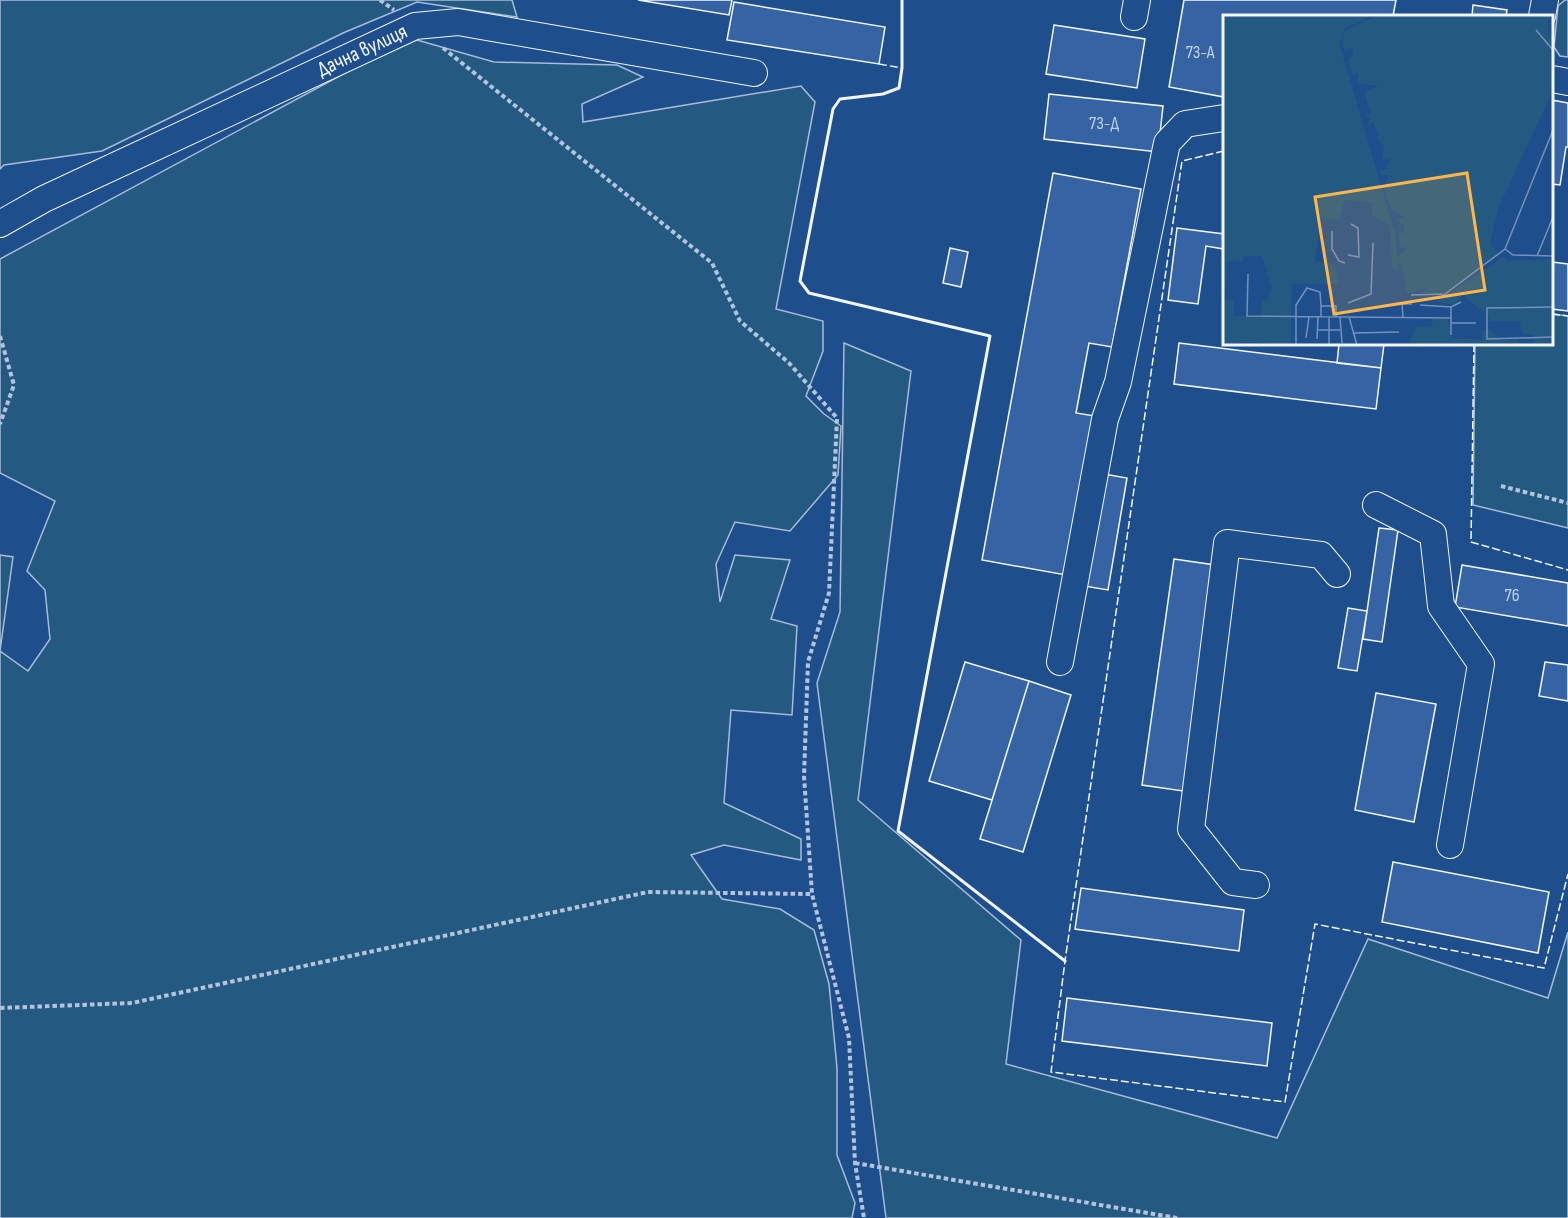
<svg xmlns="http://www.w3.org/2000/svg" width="1568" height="1218" viewBox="0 0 1568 1218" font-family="'Sofia Sans Condensed',sans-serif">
<rect width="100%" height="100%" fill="#1f4e8c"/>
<path fill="#245a82" stroke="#a8bbd7" stroke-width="1.5" d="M 0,0 L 512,0 L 517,17 L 417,2 L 343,33 L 102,151 L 4,165 L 0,169 Z
M 1565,0 L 1568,0 L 1568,57 L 1560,56 L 1554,47 L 1558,6 Z
M 410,38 L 494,62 L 617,65 L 643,77 L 582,104 L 583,122 L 801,86 L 815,102 L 776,309 L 823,321 L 823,351 L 806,396 L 824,414 L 841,426 L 838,475 L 790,531 L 735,522 L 716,564 L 720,602 L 735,555 L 790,560 L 771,619 L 797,626 L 792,715 L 731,710 L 724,803 L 801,839 L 801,860 L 724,845 L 691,855 L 722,899 L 780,909 L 814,930 L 829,984 L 837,1068 L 837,1155 L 855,1203 L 852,1218 L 0,1218 L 0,555 L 13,557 L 0,651 L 28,671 L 50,639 L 45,590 L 27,571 L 55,501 L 0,473 L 0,259 Z
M 1552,314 L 1568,316 L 1568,528 L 1473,505 L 1475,344 L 1552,344 Z
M 844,343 L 911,371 L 858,800 L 1021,940 L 1006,1064 L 1277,1138 L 1368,939 L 1548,998 L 1568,932 L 1568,1218 L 886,1218 L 817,683 L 840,612 Z"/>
<path fill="#3563a3" stroke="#f2f6ff" stroke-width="1.5" d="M 638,0 L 732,0 L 729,15 Z
M 1184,0 L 1396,0 L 1393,16 L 1224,16 L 1224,97 L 1169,87 Z
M 734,2 L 885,27 L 879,64 L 727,40 Z
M 1473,5 L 1507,10 L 1506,16 L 1472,16 Z
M 1054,25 L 1145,39 L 1137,88 L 1046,74 Z
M 1049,94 L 1163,106 L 1158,152 L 1044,139 Z
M 1552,100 L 1568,103 L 1568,147 L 1566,147 L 1560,185 L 1552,184 Z
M 1053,173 L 1141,189 L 1112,347 L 1089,343 L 1076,413 L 1095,416 L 1066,575 L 982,560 Z
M 1177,228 L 1224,234 L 1224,249 L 1206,246 L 1198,304 L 1168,300 Z
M 950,248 L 968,252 L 961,287 L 943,283 Z
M 1552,262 L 1568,264 L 1568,311 L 1552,309 Z
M 1179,343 L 1381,368 L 1376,409 L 1174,384 Z
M 1339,344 L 1384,344 L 1381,368 L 1337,363 Z
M 1104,474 L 1127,478 L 1108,590 L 1084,586 Z
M 1379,528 L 1398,530 L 1382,642 L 1363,639 Z
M 1174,559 L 1215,565 L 1183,791 L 1142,785 Z
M 1462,565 L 1568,583 L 1568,626 L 1455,607 Z
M 1348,608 L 1367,611 L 1357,671 L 1338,668 Z
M 965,662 L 1029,681 L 992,800 L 929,781 Z
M 1545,662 L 1568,665 L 1568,701 L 1539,696 Z
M 1029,681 L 1071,695 L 1023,852 L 980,839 Z
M 1376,693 L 1436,704 L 1414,822 L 1355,810 Z
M 1393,862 L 1549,892 L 1538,953 L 1382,922 Z
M 1081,888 L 1244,910 L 1239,951 L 1075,929 Z
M 1067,998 L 1272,1023 L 1267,1066 L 1062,1041 Z"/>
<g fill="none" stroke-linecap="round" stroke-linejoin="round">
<defs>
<path id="minor" d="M 1542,16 L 1545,0
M 1134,17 L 1137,0
M 1552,79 L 1568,82
M 0,224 L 44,199 L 415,26 L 458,22 L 754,73
M 1376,505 L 1433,534 L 1441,606 L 1481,664 L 1450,845
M 1060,662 L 1105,419 L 1118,382 L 1167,143 L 1185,124 L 1224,118
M 1256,885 L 1233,882 L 1191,829 L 1227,543 L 1321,555 L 1337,574"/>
</defs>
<use href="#minor" stroke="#f2f6ff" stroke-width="28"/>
<path stroke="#b3c4dc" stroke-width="4" stroke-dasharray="4.5 3" stroke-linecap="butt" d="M 380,0 L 394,10
M 443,48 L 712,263 L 740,321 L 789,363 L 837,418 L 829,593 L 808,662 L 804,776 L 812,894 L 849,1038 L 855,1163 L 864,1218
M 0,336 L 14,385 L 0,424
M 1501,486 L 1568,503
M 0,1008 L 132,1003 L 648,892 L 812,894
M 855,1163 L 1177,1218"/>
<use href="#minor" stroke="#1f4e8c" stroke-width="26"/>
<path stroke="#f2f6ff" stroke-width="1.5" stroke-dasharray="8 3" stroke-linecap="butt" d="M 879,64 L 902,68
M 1224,151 L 1182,161 L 1065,961 L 1051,1072 L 1285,1102 L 1315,924 L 1544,968 L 1568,874
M 1552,314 L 1568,316
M 1474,344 L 1471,542 L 1568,570"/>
<path stroke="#f2f6ff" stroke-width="3" d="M 902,0 L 902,68 L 899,88 L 883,94 L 840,99 L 833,109 L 800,281 L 809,293 L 990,336 L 898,831 L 1065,961"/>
</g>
<g text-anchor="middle" stroke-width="4.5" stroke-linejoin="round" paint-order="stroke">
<g font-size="18" fill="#c3d1e8">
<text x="1200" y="58">73-А</text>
<text x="1104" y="129">73-Д</text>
<text x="1512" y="601">76</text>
</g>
<g font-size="21" fill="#f2f6ff" stroke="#1f4e8c">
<text transform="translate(362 50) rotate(-25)" y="7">Дачна вулиця</text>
</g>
</g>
<g transform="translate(1223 15)">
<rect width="330" height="330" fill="#1f4e8c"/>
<path d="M 0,0 L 150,0 L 121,14 L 117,31 L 173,222 L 174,242 L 185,232 L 178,233 L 175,218 L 181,218 L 180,209 L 172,205 L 182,203 L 167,193 L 161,172 L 166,160 L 158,160 L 157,155 L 163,154 L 167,144 L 159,145 L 161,132 L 153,122 L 156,120 L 150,107 L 145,111 L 148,102 L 140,100 L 148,99 L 141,77 L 156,71 L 134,68 L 135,57 L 130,60 L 125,44 L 130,40 L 130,32 L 122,35 L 119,30 L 122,16 L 155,0 L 330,0 L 325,5 L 325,19 L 330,19 L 330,75 L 275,194 L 267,228 L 275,238 L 222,278 L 199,278 L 204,272 L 184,279 L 178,249 L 175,247 L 176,255 L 169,253 L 167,211 L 149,200 L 149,188 L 122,185 L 116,205 L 98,203 L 92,247 L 112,249 L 115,269 L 69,269 L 68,330 L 21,327 L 0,330 ZM 21,241 L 39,241 L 49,273 L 44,285 L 39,285 L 38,301 L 11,301 L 11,285 L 1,284 L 5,246 L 20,247 ZM 281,242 L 285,246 L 330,244 L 330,330 L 312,330 L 310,320 L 301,319 L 297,313 L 298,306 L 267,306 L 262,291 L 262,296 L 256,294 L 240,280 L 231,290 L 215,287 L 212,282 L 222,281 ZM 211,303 L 225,304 L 228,323 L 259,325 L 260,316 L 265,314 L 279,325 L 293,324 L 298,330 L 186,330 L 193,312 L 206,312 L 206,316 Z" fill="#245a82" fill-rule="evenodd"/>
<path fill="none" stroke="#7391ba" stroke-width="1.5" d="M 313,15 L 330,35M 109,216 L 109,234 L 116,246 L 122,248M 282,234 L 290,240 L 330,241M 125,240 L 136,242 L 135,213 L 128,209M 314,241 L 330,202M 25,259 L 24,301 L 228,303M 188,280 L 222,279 L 282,234 L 330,115M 125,288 L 148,279 L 150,228M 197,290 L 228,292 L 238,287M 330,292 L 264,293 L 264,324 L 330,322M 98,302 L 98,291 L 113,291 L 113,302M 117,302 L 119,328M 126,302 L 134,330M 180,302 L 179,289 L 189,289M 228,308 L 253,308M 94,315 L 117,315M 131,318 L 176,317M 228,320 L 228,292M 83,323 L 86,302M 94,324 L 95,302M 73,330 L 73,290 L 84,273 L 97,277 L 98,291M 106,330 L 106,302"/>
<path fill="#ffb74d" fill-opacity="0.15" stroke="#ffb74d" stroke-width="3" d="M 244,158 L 262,275 L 111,299 L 92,182 Z"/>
<rect width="330" height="330" fill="none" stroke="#f2f6ff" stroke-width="3"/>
</g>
</svg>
